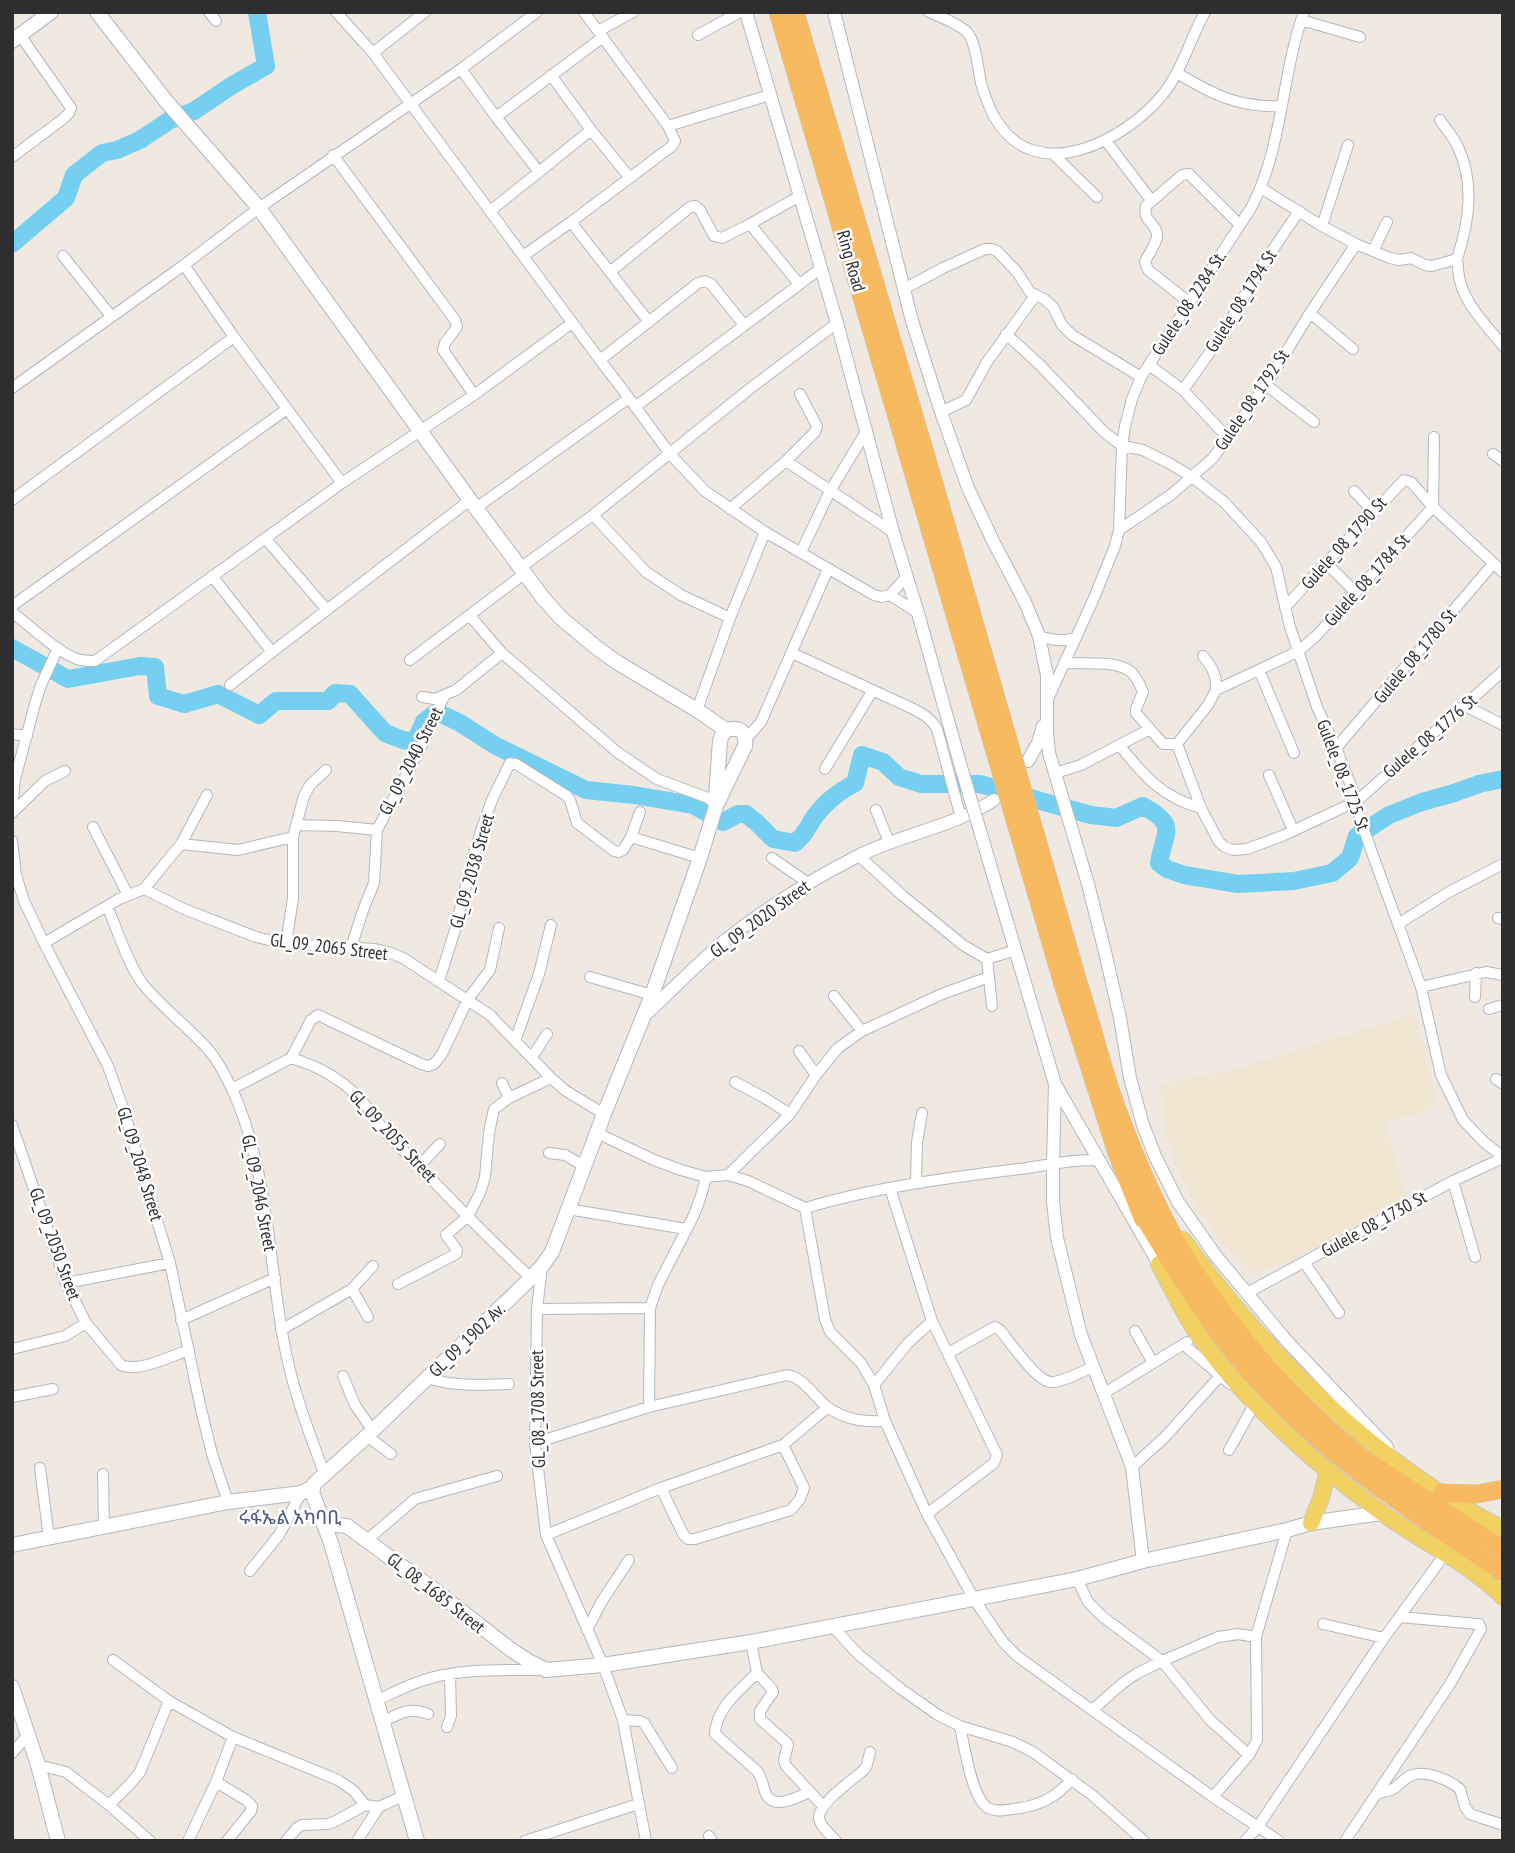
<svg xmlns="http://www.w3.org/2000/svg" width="1515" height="1853" viewBox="0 0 1515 1853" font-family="'PT Sans Narrow','Noto Sans Ethiopic',sans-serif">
<rect width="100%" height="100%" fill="#efe9e1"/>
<path fill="#f0e6d1" d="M 1415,1014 L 1438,1107 L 1385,1122 L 1407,1199 L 1290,1262 L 1253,1273 L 1222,1243 L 1190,1195 L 1166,1136 L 1161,1084 L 1232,1070 Z"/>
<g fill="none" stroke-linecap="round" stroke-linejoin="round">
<path stroke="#75cff0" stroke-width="18" d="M 12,244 L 66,198 L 74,175 L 102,153 L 117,150 L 140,140 L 170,120 L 194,111 L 231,86 L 266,66 L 257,12
M 12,648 L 68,679 L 140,666 L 155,667 L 158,696 L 184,704 L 218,694 L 259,715 L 276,701 L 328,701 L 335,693 L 350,694 L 385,733 L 403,740 L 415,742 L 424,722 L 437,712 L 460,723 L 496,746 L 586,790 L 634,795 L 693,805 L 723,822 L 738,814 L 746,814 L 757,823 L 773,839 L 795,843 C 808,832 807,827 815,816 C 827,800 839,792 855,783 L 862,755 L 883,762 L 899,777 L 921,784 L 980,784 L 1091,815 L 1116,818 L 1143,806 C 1179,826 1164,831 1159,863 L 1167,869 L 1184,875 L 1238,884 L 1294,881 L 1332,873 L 1350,858 L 1357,836 L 1389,815 L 1422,802 L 1454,793 L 1479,784 L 1503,779"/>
<defs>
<path id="minor" d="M 209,12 L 216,21
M 336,12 L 373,53 L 600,360 L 629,398 L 670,454 L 705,491 L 765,532 L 874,595 L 881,597 L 890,595 L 918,613
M 929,12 C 941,17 957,23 967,32 C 976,41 978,70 981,83 C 984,94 989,107 995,118 C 1035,188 1126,141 1164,93 C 1183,68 1190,39 1205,12
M 1301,20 L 1360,37
M 598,31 L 633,12
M 698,35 L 740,12
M 373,53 L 425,12
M 461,69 L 496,117 L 539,172 L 591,130 L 630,178
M 1177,73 C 1212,94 1239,108 1281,106
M 551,75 L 591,130
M 496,117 L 603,37
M 1440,120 C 1446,129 1454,138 1458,147 C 1475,184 1469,222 1457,259
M 668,126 L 770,95
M 1106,141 L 1151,200
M 1053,154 L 1097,197
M 333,155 L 455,320 L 457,327 L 445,343 L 443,350 L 474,395
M 12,157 L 63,119 L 69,113 L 71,108 L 20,35
M 1261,188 L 1322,226 L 1356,244 L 1390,258 L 1399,260 L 1411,258 L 1425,265 L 1432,266 L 1457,259 C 1458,266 1458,274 1460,281 C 1466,306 1488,327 1503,346
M 490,211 L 539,172
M 571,222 L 649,322
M 750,224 L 800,196
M 1322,226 L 1348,145
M 1373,251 L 1387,222
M 63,256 L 111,316
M 523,256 L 571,222 L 672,146 L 675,141 L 668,126 L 584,12
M 184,265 L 234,337 L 342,483
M 610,272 L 690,207 L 695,206 L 700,210 L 714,236 L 722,238 L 750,224 L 799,284
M 904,289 L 943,268 L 985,249 L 992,249 L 997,251 L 1017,272 L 1030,292 L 1044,299 L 1053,307 L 1062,325 L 1072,335 L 1141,377
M 1190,303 L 1148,270 L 1145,262 C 1148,254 1157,244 1157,236 C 1158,223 1142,223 1146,206 L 1182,175 L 1189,174 L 1240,225
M 1310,313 L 1353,349
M 1006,334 L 1039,364 L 1104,432 L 1122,446 L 1143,450 L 1169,463 L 1192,477 L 1224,502 L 1261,542 L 1276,567 L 1290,627 L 1317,707 L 1336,748 L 1357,801 L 1359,815 L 1371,850 L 1421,987 L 1441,1075 L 1463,1120 L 1484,1142 L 1503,1157
M 600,360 L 698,283 L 705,281 L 711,284 L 744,325
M 1149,365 L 1183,390 L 1228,438
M 1266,385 L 1314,422
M 12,388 L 184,265 L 259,208 L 461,69 L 537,12
M 1183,390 L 1225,331 L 1257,273 L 1299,211
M 635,407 L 820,269
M 941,412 L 966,400 L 987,362 L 1035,296
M 1493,454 L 1503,461
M 786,461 L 815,432 L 817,426 L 800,394
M 1354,491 L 1373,511
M 12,500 L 234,337
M 1433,507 L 1434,437
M 476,508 L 629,398
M 730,509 L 786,461 L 893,532
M 593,515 L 646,572 L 681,595 L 730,618
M 1119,530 L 1172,494 L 1213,458 L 1266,385 L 1310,313 L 1356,244
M 265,538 L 327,610
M 801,552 L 830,491 L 867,430
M 1326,563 L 1355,592
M 520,568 L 593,515 L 752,387 L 837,323
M 212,576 L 272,652 L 470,500
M 890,595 L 907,576
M 12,606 L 287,409
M 1285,607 L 1404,480 L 1411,482 L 1433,507 L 1503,572
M 12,612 C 30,626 57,652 77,659 C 83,661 88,661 95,661 L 342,483 L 474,395 L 572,323
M 470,616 L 502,653
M 1039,636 C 1052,640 1062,642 1075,638
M 792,653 L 907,706 C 920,712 930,717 937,729 L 961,818
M 1203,656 C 1212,667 1217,675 1216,690
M 410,660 L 524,574
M 1064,663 C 1082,664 1117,660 1131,672 C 1137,677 1140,685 1143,692 L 1136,709 L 1136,713 L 1163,744 L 1177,744
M 1259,670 L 1294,753
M 230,685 L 272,652
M 422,697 L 435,699 L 456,690 L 502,653 L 617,752 L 657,779 L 708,798 L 716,806
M 1048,699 L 1094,598 L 1115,546 L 1119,530 L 1122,446 L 1125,426 L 1132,399 L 1141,377 L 1251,208 C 1283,148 1281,76 1304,12
M 1465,706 L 1503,725
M 697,710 L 730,618 L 765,532
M 12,734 L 27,736
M 746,739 L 761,722 L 828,569
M 1177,744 L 1201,808 L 1219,842 L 1225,847 L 1233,850 L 1247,849 L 1282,836 L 1357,801 L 1503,671
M 1177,744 L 1208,705 L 1216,690 L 1299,651 L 1317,635 L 1433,507
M 1120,746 C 1144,776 1163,798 1201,808
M 1336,748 L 1493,564
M 825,769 L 873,690
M 1055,773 L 1081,765 L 1150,729
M 1269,775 L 1293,830
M 876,810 L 889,842
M 12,811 L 15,779 L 35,704 L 41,685 L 58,648
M 12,813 L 45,781 L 65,771
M 296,825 L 337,826 L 377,830
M 93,827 L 128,895
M 631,837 L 640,812
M 12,841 L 16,875 L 24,901 L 44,943 L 108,1066 L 122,1105 L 170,1263 L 201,1409 L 212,1454 L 228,1502
M 181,844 L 238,850 L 293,837
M 859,856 L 903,896 L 963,945 L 987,959 L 989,977
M 772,858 L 808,883
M 144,889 L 184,909 L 256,937 L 286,944 L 375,949 L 388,952 L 403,958 L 490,1015 L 551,1078 L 566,1091 L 604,1114
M 107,906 C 117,929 128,964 142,983 C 161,1007 186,1025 206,1047 C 220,1062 230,1084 238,1103 C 267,1176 269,1255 282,1332 C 290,1382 307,1428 325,1475
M 1498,918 L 1503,919
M 1398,924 L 1449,892 L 1503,864
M 44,943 L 119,899 L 144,889 L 181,844 L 207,795
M 286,944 L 293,898 L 293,837 L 304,796 L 310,785 L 326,770
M 351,948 L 362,913 L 374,883 L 377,830 L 422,745 L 444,696
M 987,959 L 1016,950
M 590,977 L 652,995
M 439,981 L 455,930 L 471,864 L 481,831 L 492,800 L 510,763 L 516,764 L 567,796 L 570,800 L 577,823 L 614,851 L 618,852 L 623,850 L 631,837 L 700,858
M 1421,987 L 1486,972 L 1503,975
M 834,996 L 862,1031
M 1475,997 L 1476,973
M 1489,1009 L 1503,1005
M 515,1041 L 539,974 L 551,925
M 799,1051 L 816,1075
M 532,1057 L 547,1034
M 291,1058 L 311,1020 L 318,1015 L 421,1064 L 428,1066 L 434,1064 L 442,1054 L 468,999 L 490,970 L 499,928
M 1496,1079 L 1503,1084
M 735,1082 L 763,1097 L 790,1114
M 502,1083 L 509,1098
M 232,1089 L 291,1058 C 322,1067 347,1082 367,1107 C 375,1117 381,1128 390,1137 C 437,1184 482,1233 531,1278
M 12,1125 L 66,1283 L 86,1323 L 121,1365 C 138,1373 171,1356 189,1350
M 597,1133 L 654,1160 L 681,1170 L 706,1177 L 728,1175 L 748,1181 L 805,1208 C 876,1187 946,1178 1019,1169 C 1046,1166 1073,1158 1100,1161
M 549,1153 L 565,1155 L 584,1166
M 419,1166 L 440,1144
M 728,1175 L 790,1114 L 816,1075 L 838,1048 L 862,1031 L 942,994 L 989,977 L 992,1006
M 1453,1181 L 1475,1257
M 916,1182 L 917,1142 L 922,1113
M 890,1188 L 932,1321 L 997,1455 L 994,1463 L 927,1514
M 805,1208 L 825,1319 L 830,1332 L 861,1363 L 874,1385 L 908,1343 L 932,1321
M 568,1209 L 686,1229
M 1304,1262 L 1339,1313
M 542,1266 L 537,1309 L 535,1443 L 546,1535 L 603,1665 L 623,1720 L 646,1841
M 66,1283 L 170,1263
M 398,1284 L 456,1254 L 457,1250 L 446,1235 L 468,1216 L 480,1193 L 485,1177 L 489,1133 L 494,1109 L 509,1098 L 551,1078
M 352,1289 L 373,1266
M 1247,1293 L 1453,1181 L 1503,1158
M 537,1309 L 650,1308
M 181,1320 L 275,1278
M 281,1330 L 352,1289 L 368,1317
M 1135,1331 L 1153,1363
M 1184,1345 L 1230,1384
M 12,1349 L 65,1336 L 86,1323
M 948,1353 L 995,1327 L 1000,1330 C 1010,1342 1037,1382 1051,1382 C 1061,1383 1083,1371 1093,1367
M 343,1376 L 355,1405 L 373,1431
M 428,1378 C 454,1387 482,1385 509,1384
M 874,1385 L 885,1421 L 927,1514 L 974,1599 L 1003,1642 L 1017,1656 L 1092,1710 L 1213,1797 L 1279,1841
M 1103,1394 L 1187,1342
M 12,1397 L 53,1389
M 649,1407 L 650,1308 L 658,1285 L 694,1215 L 701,1196 L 706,1177
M 367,1436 L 391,1454
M 535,1443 L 649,1407 L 787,1375 C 803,1377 814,1396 826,1406 C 845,1420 863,1422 885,1421
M 1229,1450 L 1255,1403 L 1252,1400
M 1132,1467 L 1164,1438 L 1220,1376
M 40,1468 L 49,1538
M 103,1474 L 104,1527
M 661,1488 L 683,1534 L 688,1539 L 695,1539 L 791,1510 L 800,1499 L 804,1488 L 783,1445
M 546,1535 L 661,1488 L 783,1445 L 828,1407
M 367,1540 L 415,1499 L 497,1476
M 250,1571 L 279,1535 L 301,1493
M 1077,1579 L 1088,1602 L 1103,1617 L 1162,1661 L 1210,1720 L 1249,1755
M 1323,1624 L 1384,1638
M 831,1625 L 859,1655 L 901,1689 L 938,1715 L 960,1726 L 1013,1742 L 1033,1752 L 1092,1795 L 1144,1841
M 587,1630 L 602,1601 L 629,1560
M 751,1642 L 757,1673 C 740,1690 716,1708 715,1734 L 757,1771 C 762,1778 763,1785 765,1792 C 773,1812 796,1797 810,1792
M 113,1660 L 169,1701 L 233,1737 L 338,1780 L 354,1791 L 365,1805
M 757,1673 L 772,1689 L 773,1692 L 760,1711 L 760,1719 L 786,1742 L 788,1745 L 784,1760 L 786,1766 L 823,1806
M 375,1701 C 391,1694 406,1686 421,1681 C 460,1668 503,1670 543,1670
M 1092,1710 L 1123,1683 L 1136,1674 L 1162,1661 L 1218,1637 L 1238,1634 L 1256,1637
M 623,1720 L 640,1721 L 644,1723 L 672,1768
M 382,1722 C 399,1714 409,1706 428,1714
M 960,1726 C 964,1745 972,1799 988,1808 C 998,1813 1010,1809 1021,1808 C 1043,1804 1057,1796 1072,1779
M 447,1727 L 451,1716 L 450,1674
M 12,1753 L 28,1735
M 38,1765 L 66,1772 L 109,1805 L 150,1841
M 216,1782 L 246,1800 L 252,1806 L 251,1811 L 227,1841
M 1377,1794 C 1382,1792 1389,1791 1393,1789 C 1400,1785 1404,1778 1412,1775 C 1426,1770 1449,1780 1460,1789 L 1465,1807 L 1470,1814 L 1503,1825
M 1213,1797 L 1249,1755 L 1257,1740 L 1256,1637 L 1287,1530
M 109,1805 L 131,1783 L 140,1772 L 169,1701
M 709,1836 L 712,1841
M 188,1841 L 216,1782 L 233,1737
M 286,1841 L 297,1828 L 302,1825 L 328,1824 L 336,1821 L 365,1805 L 379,1807 L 403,1796
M 357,1841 L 379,1807
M 525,1841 L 638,1804
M 836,1841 C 831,1835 820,1827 819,1818 C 818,1804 853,1779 864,1770 L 867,1765 L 870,1752
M 1245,1841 L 1257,1828 L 1384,1638 L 1445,1554
M 1345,1841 L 1450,1684 L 1481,1629 L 1479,1624 L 1477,1624 L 1400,1617"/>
<path id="tertiary" d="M 746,12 L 837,323 L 893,532 L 918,613 L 961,767
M 834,12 L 912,321 L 941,412 L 968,488 L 993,541 L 1025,602 L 1039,636 L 1047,675 L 1047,732 L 1049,753 L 1088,884 L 1106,956 L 1120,1018 L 1130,1078 L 1143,1125 L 1155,1156 L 1178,1202 L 1216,1256 L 1285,1339 L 1387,1447
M 1028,761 L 1038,743 L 1043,726
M 986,851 L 1055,1084 L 1159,1264
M 644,1016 C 670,992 695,966 722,943 C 763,910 809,881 856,857 C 901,834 951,828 994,800
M 1055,1084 L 1053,1165 L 1053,1201 L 1057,1238 L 1081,1335 L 1132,1467 L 1143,1561"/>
<path id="secondary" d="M 97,12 L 166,101 L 259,208 L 470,500 L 543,598 L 561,618 L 597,648 L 618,663 L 697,710 L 726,730
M 12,41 L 51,12
M 716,797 L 720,741 L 722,735 L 726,730
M 325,1524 L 347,1526 L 433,1589 L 510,1649 L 530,1662 L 546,1670 L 603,1665 L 751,1642 L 1077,1579 L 1143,1561 L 1287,1530 L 1311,1523 L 1381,1513
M 12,1545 L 228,1502 L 301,1493 L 313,1487
M 12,1687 L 38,1765 L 58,1841
M 417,1841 L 331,1543 L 312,1492 L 314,1484 L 367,1436 L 531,1278 L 542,1266 L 552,1252 L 604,1114 L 652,995 L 700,858 L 716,806 L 745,746 C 747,732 740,726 726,730"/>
<path id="primary" d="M 1183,1240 C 1269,1357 1372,1462 1503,1529
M 1159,1264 C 1171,1286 1181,1309 1195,1330 C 1241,1398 1314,1464 1381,1512 C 1420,1541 1468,1562 1503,1597
M 1311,1523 L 1321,1498 L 1328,1470"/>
<path id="trunk" d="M 778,12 L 924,509
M 795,12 L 940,504
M 1078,982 C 1091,1022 1101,1064 1115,1104 C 1135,1158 1158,1214 1189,1263 C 1236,1336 1293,1403 1361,1457 L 1503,1550
M 1063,984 L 1117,1153 L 1143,1219
M 1139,1209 C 1174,1267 1208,1325 1253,1375 C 1324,1455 1414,1513 1503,1572
M 1442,1493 L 1477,1494 L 1503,1489"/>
</defs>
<use href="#minor" stroke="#b4b7c1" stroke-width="12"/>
<use href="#tertiary" stroke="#b4b7c1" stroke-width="14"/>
<use href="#secondary" stroke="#b4b7c1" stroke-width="16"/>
<use href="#primary" stroke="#c9c9c9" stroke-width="18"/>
<use href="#trunk" stroke="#c9c9c9" stroke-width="19"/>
<use href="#minor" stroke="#fff" stroke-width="10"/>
<use href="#tertiary" stroke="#fff" stroke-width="12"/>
<use href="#secondary" stroke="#fff" stroke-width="14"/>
<use href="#primary" stroke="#f2d163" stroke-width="16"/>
<use href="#trunk" stroke="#f8ba60" stroke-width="18"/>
<defs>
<path id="tertiary-bridge" d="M 961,767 L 986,851"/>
<path id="trunk-bridge" d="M 940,504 L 1078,982
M 924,509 L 1063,984"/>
</defs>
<use href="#tertiary-bridge" stroke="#b4b7c1" stroke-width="14" stroke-linecap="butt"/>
<use href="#trunk-bridge" stroke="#c9c9c9" stroke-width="19" stroke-linecap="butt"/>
<use href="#tertiary-bridge" stroke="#fff" stroke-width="12"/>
<use href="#trunk-bridge" stroke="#f8ba60" stroke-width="18"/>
</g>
<g text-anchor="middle" stroke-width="5" stroke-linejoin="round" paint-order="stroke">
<g font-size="18" fill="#2e2e2e" stroke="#fff">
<text transform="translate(851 261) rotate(74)" y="6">Ring Road</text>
<text transform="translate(1241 301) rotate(-58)" y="6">Gulele_08_1794 St</text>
<text transform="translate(1189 303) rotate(-57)" y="6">Gulele_08_2284 St.</text>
<text transform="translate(1252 400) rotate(-56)" y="6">Gulele_08_1792 St</text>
<text transform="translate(1344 543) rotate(-48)" y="6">Gulele_08_1790 St</text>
<text transform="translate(1367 580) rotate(-48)" y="6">Gulele_08_1784 St</text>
<text transform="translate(1415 656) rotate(-50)" y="6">Gulele_08_1780 St</text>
<text transform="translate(1430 736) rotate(-41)" y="6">Gulele_08_1776 St</text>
<text transform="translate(411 761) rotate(-63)" y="6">GL_09_2040 Street</text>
<text transform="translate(1343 775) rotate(69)" y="6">Gulele_08_1725 St</text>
<text transform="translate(472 871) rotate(-74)" y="6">GL_09_2038 Street</text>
<text transform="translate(760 919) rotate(-36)" y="6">GL_09_2020 Street</text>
<text transform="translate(329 947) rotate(7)" y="6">GL_09_2065 Street</text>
<text transform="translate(393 1136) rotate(47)" y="6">GL_09_2055 Street</text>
<text transform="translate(140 1164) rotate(73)" y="6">GL_09_2048 Street</text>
<text transform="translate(259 1193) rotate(79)" y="6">GL_09_2046 Street</text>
<text transform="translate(1374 1224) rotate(-29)" y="6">Gulele_08_1730 St</text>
<text transform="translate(55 1244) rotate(70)" y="6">GL_09_2050 Street</text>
<text transform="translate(467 1340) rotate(-44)" y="6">GL_09_1902 Av.</text>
<text transform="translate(538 1409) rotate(-91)" y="6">GL_08_1708 Street</text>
<text transform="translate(436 1593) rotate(38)" y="6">GL_08_1685 Street</text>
</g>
<g font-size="19" fill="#4d5680" stroke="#fff">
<text x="290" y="1524">ሩፋኤል አካባቢ</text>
</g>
</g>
<rect width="1515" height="1853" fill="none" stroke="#2e2e2e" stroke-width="28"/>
</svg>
